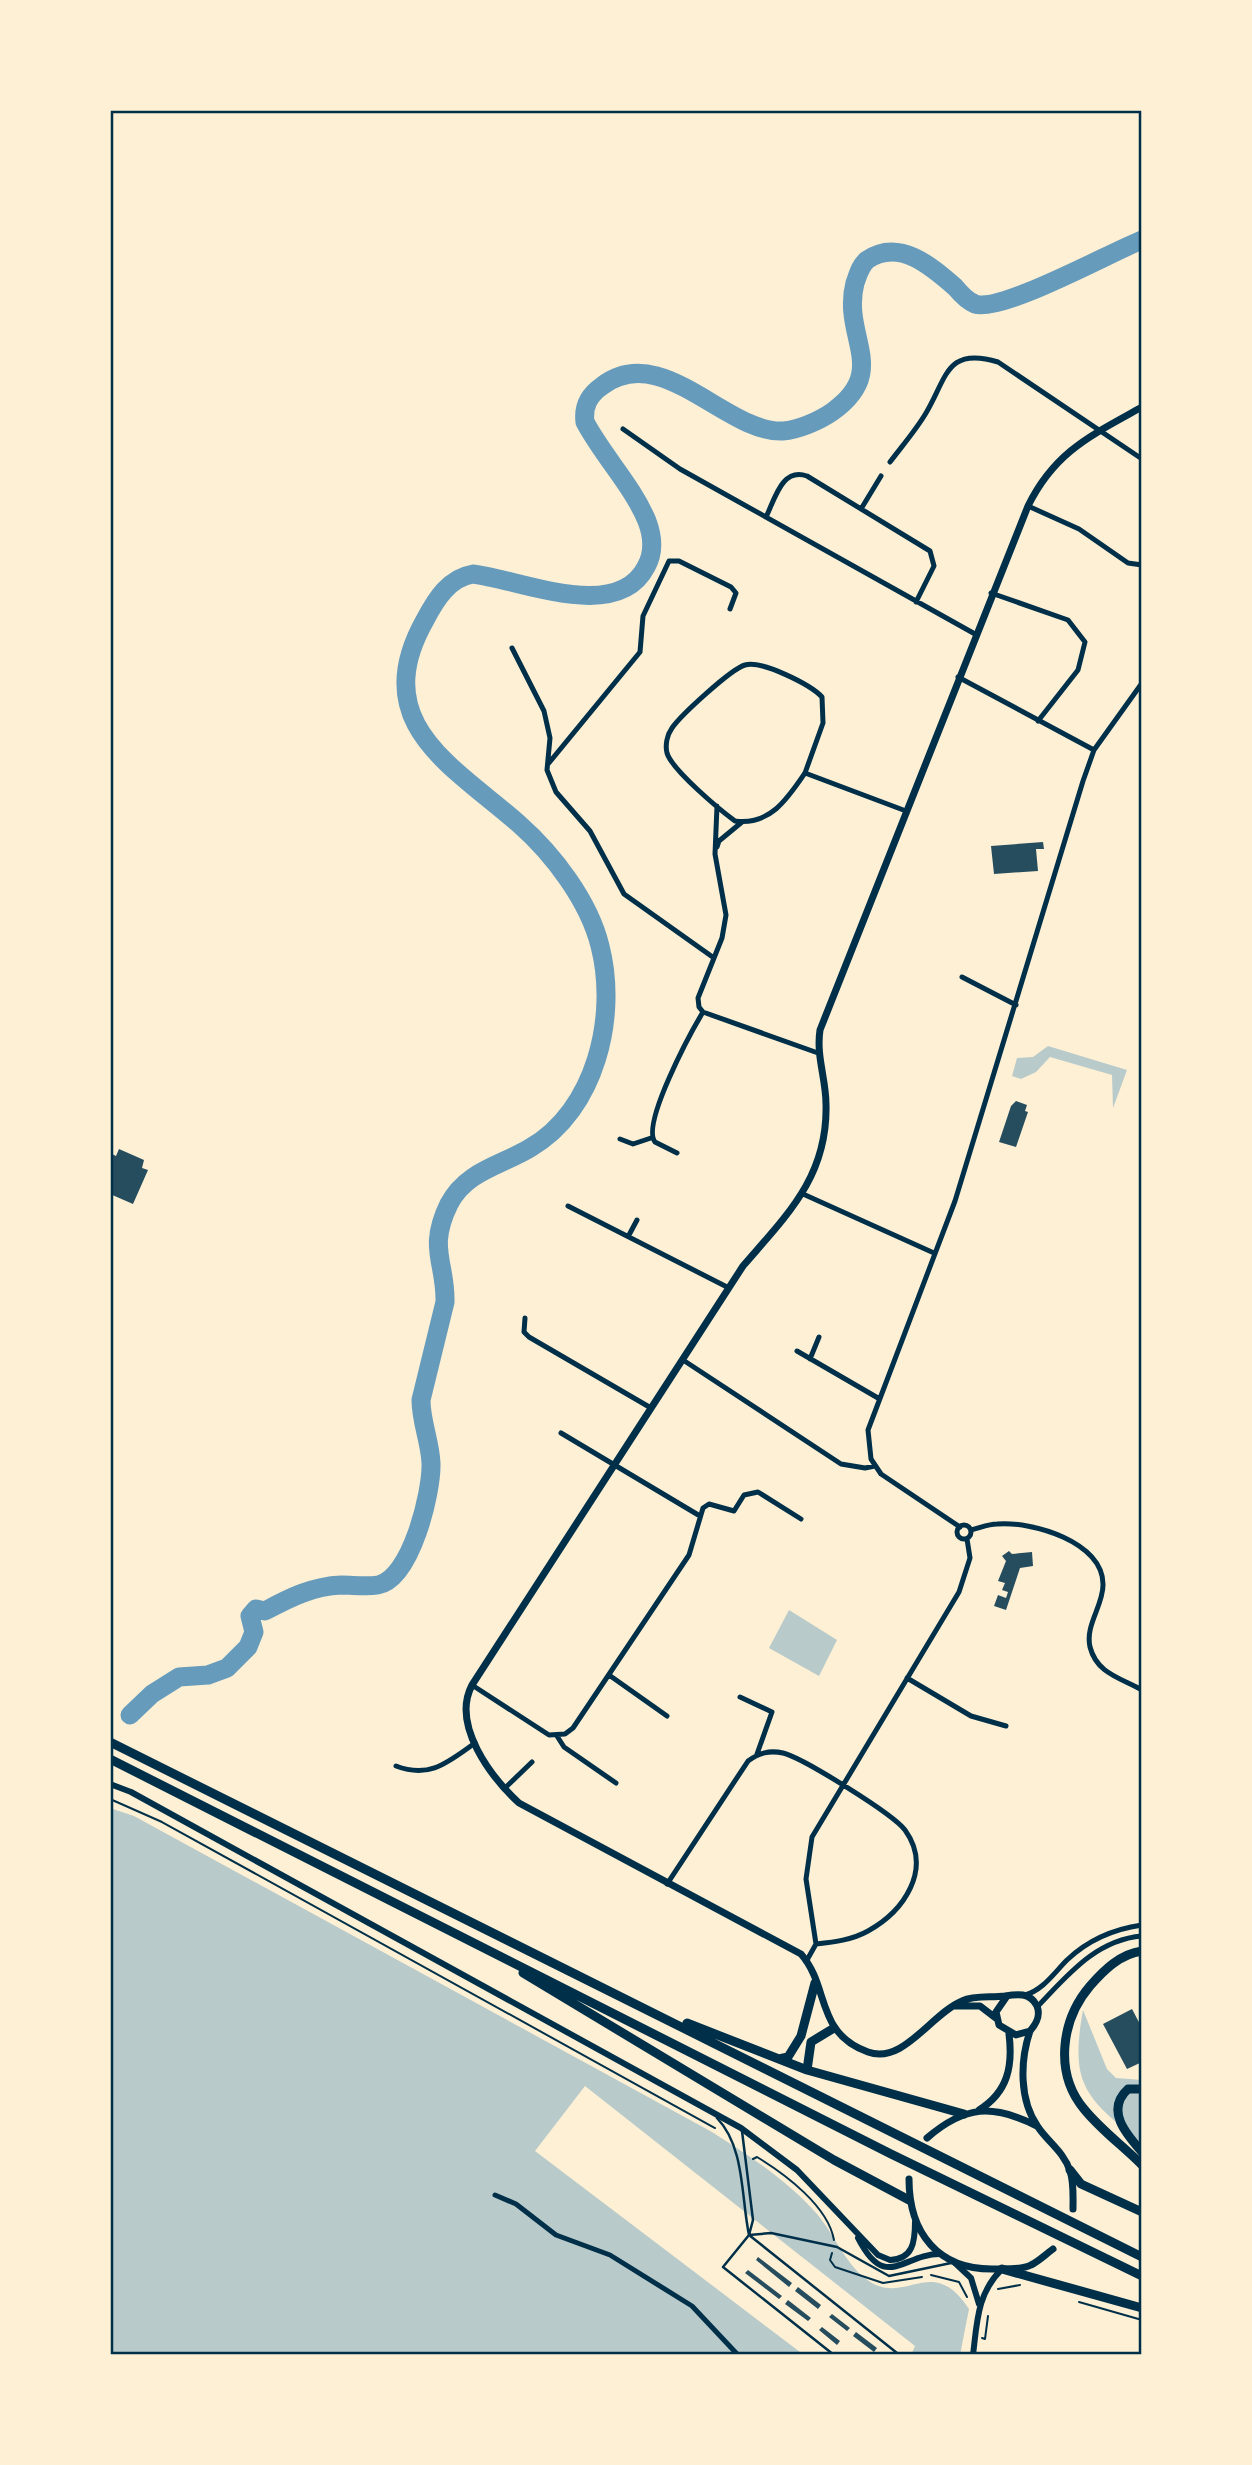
<svg xmlns="http://www.w3.org/2000/svg" width="1252" height="2465" viewBox="0 0 1252 2465" font-family="Mulish,sans-serif">
<rect width="100%" height="100%" fill="#fdf0d5"/>
<path fill="#b9caca" d="M 1048,1046 L 1127,1070 L 1113,1108 L 1112,1075 L 1050,1057 L 1036,1072 L 1021,1079 L 1012,1076 L 1017,1058 L 1033,1057 Z
M 789,1610 L 837,1640 L 819,1676 L 769,1648 Z
M 110,1808 L 134,1816 L 712,2132 C 750,2156 788,2181 817,2214 C 834,2234 845,2263 866,2279 C 905,2309 931,2251 969,2309 L 960,2355 L 911,2355 L 915,2346 L 585,2086 L 535,2151 L 804,2355 L 110,2355 Z
M 1083,2010 L 1107,2069 L 1116,2078 L 1142,2080 L 1142,2145 C 1087,2097 1069,2088 1083,2010 Z"/>
<g fill="none" stroke-linecap="round" stroke-linejoin="round">
<path stroke="#669bbc" stroke-width="19" d="M 130,1715 L 152,1694 L 179,1677 L 208,1675 L 227,1668 L 248,1647 L 254,1632 L 250,1616 L 256,1609 L 265,1611 C 289,1598 313,1586 341,1585 C 353,1585 366,1587 378,1585 C 411,1579 432,1492 431,1463 C 430,1441 421,1422 421,1400 L 445,1302 C 446,1262 427,1249 449,1204 C 466,1171 500,1166 530,1148 C 596,1110 618,1016 600,946 C 589,901 553,854 519,824 C 452,765 367,723 425,620 C 436,599 449,578 473,574 C 521,580 617,623 646,567 C 654,553 653,537 647,521 C 632,485 603,456 585,422 C 583,406 589,395 602,386 C 661,340 727,434 783,431 C 798,430 819,421 832,412 C 891,370 841,337 855,283 C 858,275 860,266 867,260 C 899,238 931,266 955,287 C 960,293 967,301 975,304 C 1001,313 1111,252 1142,240"/>
</g>
<path fill="#264d5e" d="M 1043,842 L 1044,849 L 1036,849 L 1038,871 L 994,874 L 991,846 Z
M 1016,1101 L 1027,1105 L 1025,1111 L 1028,1112 L 1016,1147 L 999,1142 L 1011,1106 Z
M 119,1149 L 144,1160 L 142,1168 L 148,1170 L 133,1204 L 110,1194 L 110,1153 L 116,1156 Z
M 1009,1551 L 1012,1554 L 1032,1552 L 1033,1566 L 1020,1568 L 1006,1610 L 994,1606 L 998,1595 L 1006,1598 L 1008,1592 L 1002,1590 L 1005,1583 L 998,1581 L 1006,1561 L 1002,1556 Z
M 1132,2009 L 1142,2028 L 1142,2062 L 1127,2069 L 1103,2024 Z
M 758,2257 L 792,2283 L 789,2287 L 756,2260 Z
M 748,2270 L 782,2296 L 779,2299 L 745,2273 Z
M 798,2287 L 821,2305 L 818,2309 L 795,2291 Z
M 788,2300 L 811,2318 L 808,2321 L 785,2304 Z
M 832,2314 L 850,2328 L 847,2331 L 829,2317 Z
M 822,2327 L 840,2341 L 837,2345 L 819,2330 Z
M 856,2332 L 877,2348 L 874,2352 L 853,2336 Z"/>
<g fill="none" stroke-linecap="round" stroke-linejoin="round">
<path stroke="#003049" stroke-width="2" d="M 110,1799 L 162,1822 L 715,2128
M 753,2159 L 757,2157 C 785,2174 828,2206 834,2240
M 832,2253 L 830,2260 L 835,2267 L 883,2283 L 922,2277
M 931,2275 L 959,2282 L 967,2297
M 998,2289 L 1020,2285
M 1079,2302 L 1142,2320
M 982,2338 L 985,2339 L 988,2316"/>
<path stroke="#003049" stroke-width="2.5" d="M 717,2118 C 745,2147 741,2197 749,2235 L 897,2353 L 896,2355
M 742,2131 L 753,2220 L 749,2235 L 723,2267 L 834,2355
M 749,2235 L 771,2233 L 837,2247 L 889,2276 L 951,2263"/>
<path stroke="#003049" stroke-width="5" d="M 623,429 L 680,469 L 975,634
M 890,462 C 902,446 916,430 926,413 C 947,378 946,346 998,362 L 1142,459
M 1028,506 L 1079,529 L 1128,563 L 1142,565
M 861,509 L 881,476
M 766,517 C 775,499 782,467 807,476 L 930,551 L 934,566 L 916,602
M 991,593 L 1068,620 L 1085,642 L 1078,670 L 1038,721
M 512,648 L 544,711 L 550,738 L 547,770 L 556,792 L 590,831 L 624,894 L 714,958
M 958,677 L 1094,750
M 548,764 L 640,652 L 643,616 L 669,561 L 679,561 L 731,587 L 736,593 L 730,609
M 805,773 C 788,798 770,826 735,821 C 720,810 672,770 667,753 C 665,745 667,735 672,728 C 681,715 731,669 745,665 C 762,660 811,685 822,697 L 823,723 L 805,773 L 906,811
M 717,806 L 715,854 L 726,915 L 722,938 L 698,998 L 699,1007 L 703,1012 L 818,1053
M 717,847 L 719,841 L 742,822
M 962,977 L 1016,1005
M 620,1139 L 633,1144 L 651,1138
M 677,1153 L 655,1142 C 641,1124 691,1032 703,1012
M 803,1194 L 934,1253
M 568,1206 L 729,1288
M 629,1235 L 637,1220
M 525,1318 L 524,1332 L 529,1337 L 651,1408
M 797,1351 L 878,1398
M 810,1359 L 819,1337
M 683,1360 L 841,1464 L 865,1468 L 875,1466
M 561,1433 L 700,1516
M957 1532a7 7 0 1 1 14 0a7 7 0 1 1-14 0Z
M 960,1527 L 881,1474 L 871,1459 L 868,1430 L 955,1201 L 1083,781 L 1094,750 L 1142,683
M 971,1530 C 980,1528 988,1524 997,1524 C 1032,1521 1104,1542 1103,1585 C 1103,1606 1085,1625 1090,1647 C 1097,1674 1121,1678 1142,1690
M 609,1675 L 667,1716
M 907,1678 L 971,1716 L 1006,1726
M 472,1685 L 549,1735 L 565,1734 L 573,1728 L 689,1555 L 703,1508 L 709,1504 L 734,1511 L 744,1495 L 758,1492 L 801,1519
M 740,1697 L 772,1712 L 757,1754
M 557,1736 L 564,1747 L 616,1783
M 396,1766 C 430,1779 448,1762 475,1743
M 504,1789 L 532,1762
M 667,1884 L 748,1761 C 759,1753 769,1750 783,1753 C 803,1758 893,1814 905,1830 C 933,1869 904,1911 868,1931 C 852,1940 834,1942 816,1944
M 807,1960 L 816,1944 L 806,1879 L 812,1837 L 959,1592 L 970,1558 L 967,1539
M 1025,1995 C 1043,1990 1054,1973 1067,1960 C 1088,1940 1114,1929 1142,1925
M 1037,2007 C 1067,1976 1095,1940 1142,1936
M 495,2195 L 516,2204 L 556,2235 L 610,2255 L 692,2306 L 738,2355"/>
<path stroke="#003049" stroke-width="6" d="M 110,1784 L 131,1792 L 741,2128 L 797,2170 L 878,2255 L 890,2260 C 913,2259 915,2242 915,2222
M 858,2238 C 886,2293 903,2253 941,2254
M 955,2263 L 971,2278 L 979,2304
M 973,2355 C 977,2323 977,2293 1002,2269"/>
<path stroke="#003049" stroke-width="7" d="M 1007,1996 L 996,2012 L 999,2025 L 1016,2035 L 1030,2031 C 1036,2024 1041,2016 1037,2006 C 1030,1992 1017,1994 1005,1996 C 991,1998 975,1995 962,2001 C 931,2014 903,2065 868,2052 C 815,2033 830,1987 801,1954 L 519,1803 C 491,1777 451,1725 472,1685 L 743,1266 C 786,1216 828,1177 826,1104 C 826,1079 816,1056 820,1030 L 1028,506 C 1055,451 1092,435 1142,407
M 956,2006 L 980,2006 L 997,2019
M 1030,2031 C 1020,2061 1019,2100 1038,2127 C 1048,2142 1064,2152 1070,2171 C 1074,2182 1073,2197 1073,2209
M 979,2110 C 1008,2092 1013,2066 1009,2034
M 927,2138 C 965,2105 993,2104 1037,2126
M 909,2179 C 909,2233 938,2270 994,2269 C 1004,2269 1022,2270 1031,2265 C 1039,2261 1046,2254 1053,2249"/>
<path stroke="#003049" stroke-width="9" d="M 110,1742 L 1142,2257
M 110,1759 L 891,2154 L 1142,2276
M 1142,1951 C 1120,1954 1104,1970 1090,1986 C 1061,2020 1054,2073 1084,2109 C 1101,2130 1123,2146 1142,2165
M 523,1973 L 834,2160 L 909,2200
M 687,2023 L 807,2070 L 964,2114
M 779,2059 L 788,2057 L 801,2036 L 815,1983
M 807,2070 L 811,2042 L 834,2028
M 1142,2089 L 1128,2089 C 1105,2110 1126,2134 1142,2152
M 1070,2170 L 1081,2184 L 1142,2212
M 1002,2269 L 1142,2308"/>
</g>
<rect width="1252" height="2465" fill="none" stroke="#fdf0d5" stroke-width="224"/>
<rect x="112" y="112" width="1028" height="2241" fill="none" stroke="#003049" stroke-width="2.5"/>
</svg>
